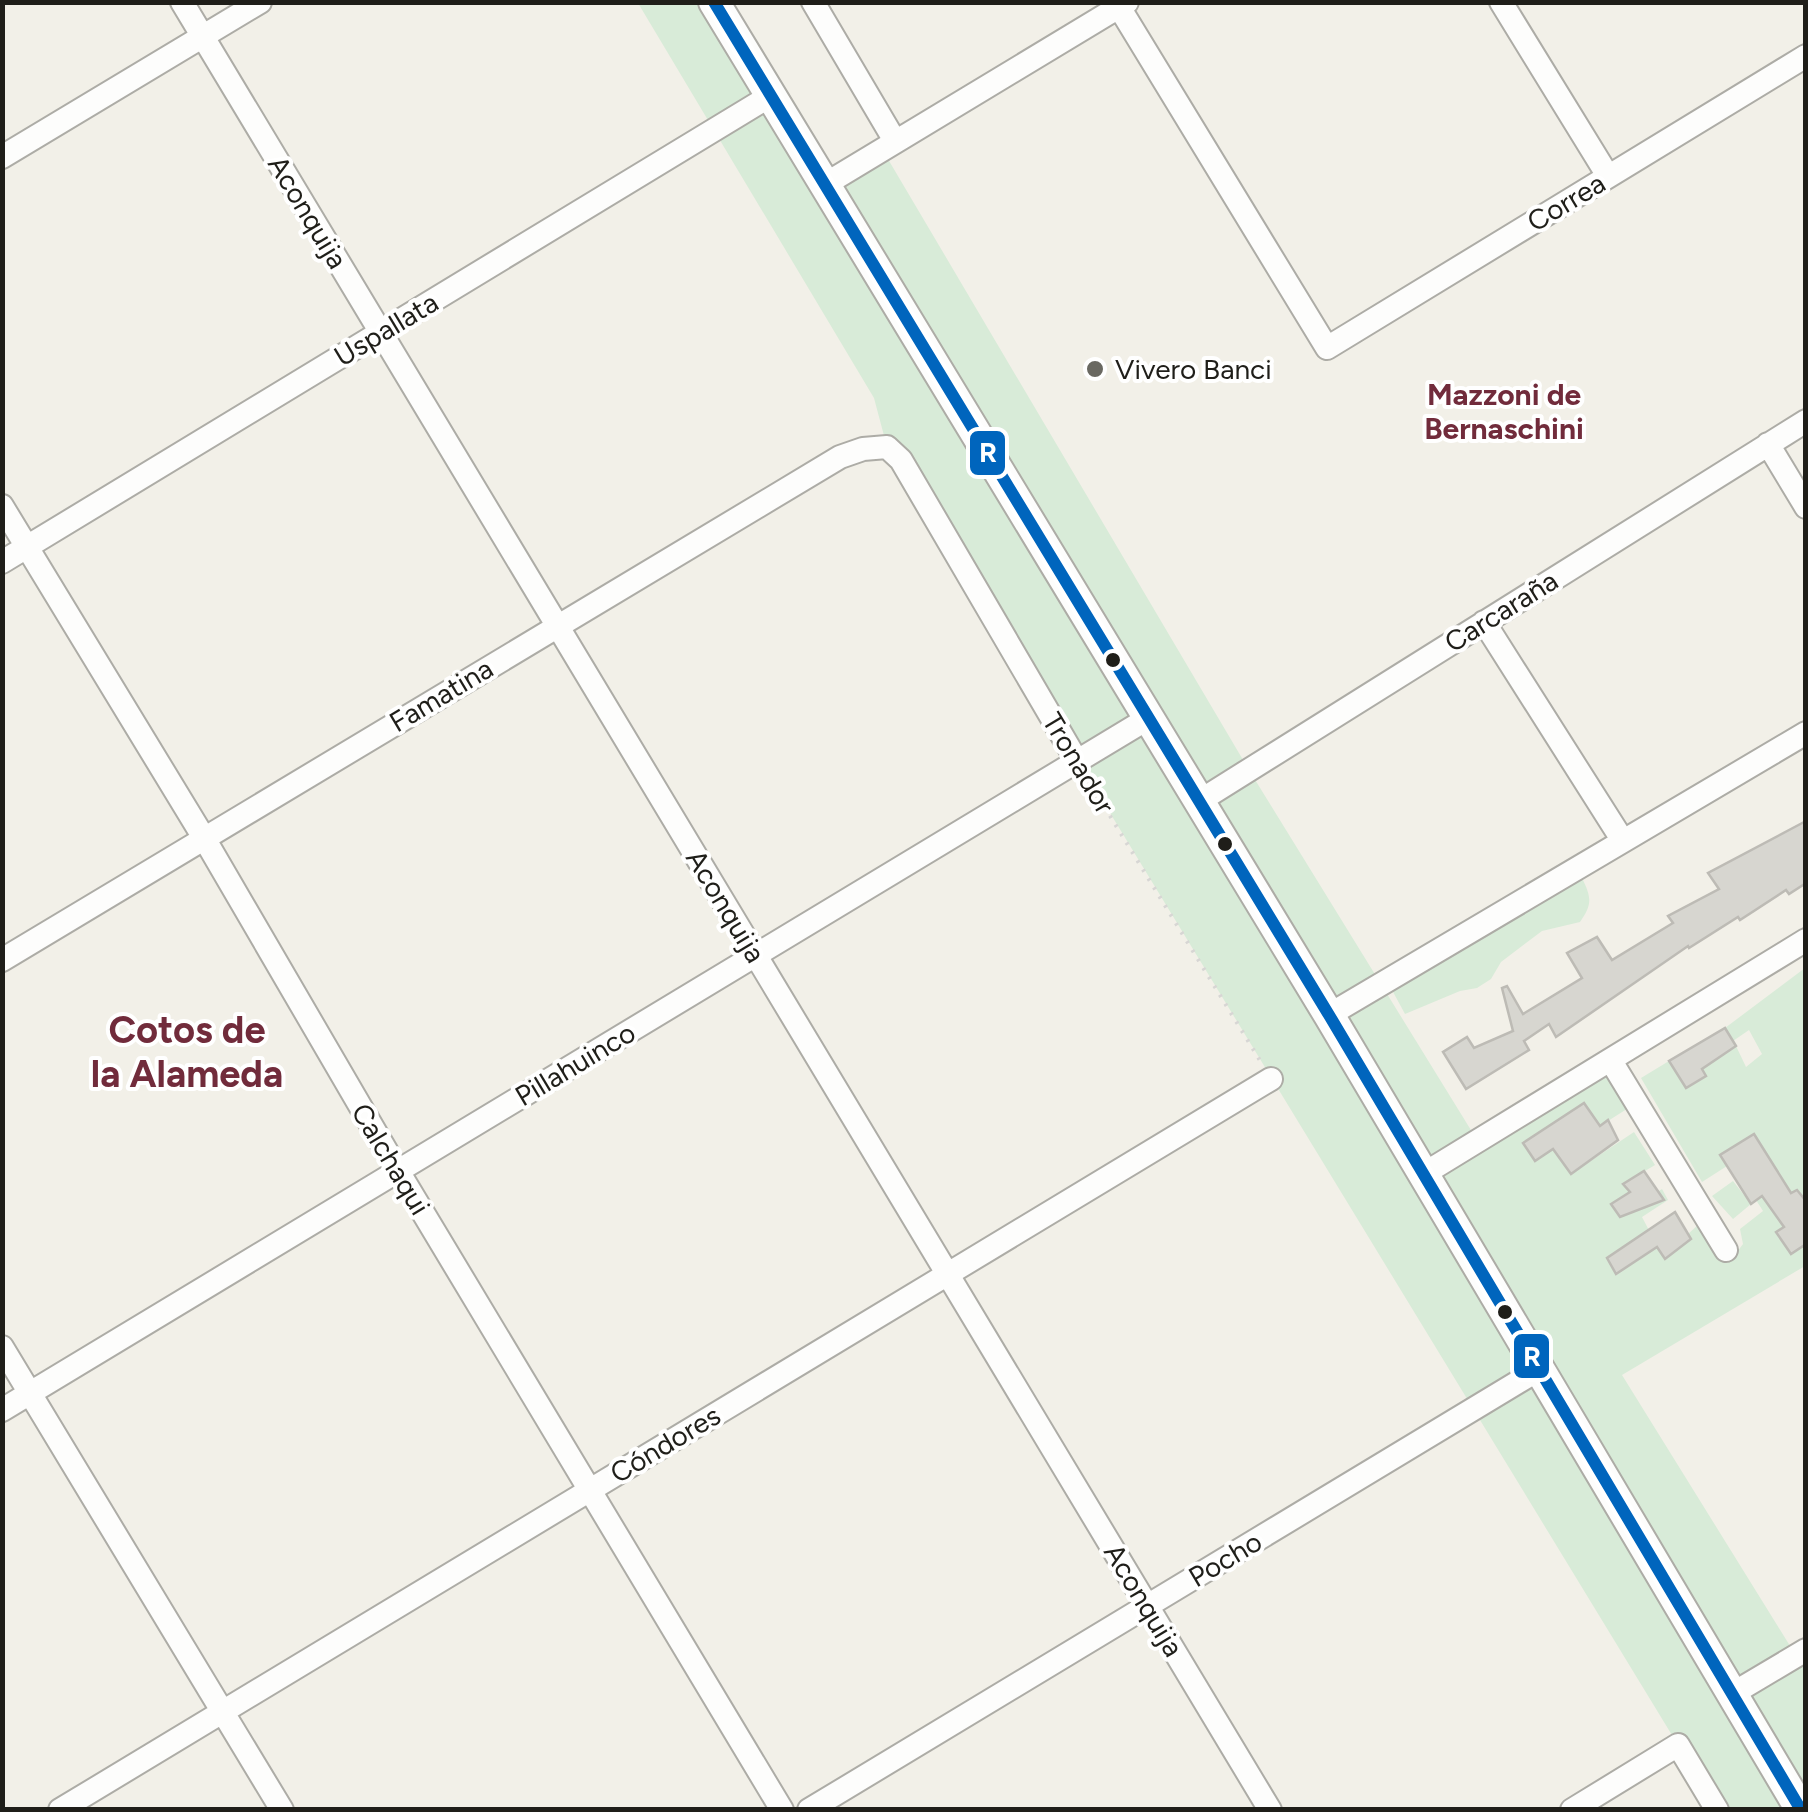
<svg xmlns="http://www.w3.org/2000/svg" width="1808" height="1812" viewBox="0 0 1808 1812" font-family="Figtree,sans-serif">
<rect width="100%" height="100%" fill="#f2f0e8"/>
<path fill="#d8ebd8" d="M 638,3 L 714,3 L 824,184 L 882,149 L 1249,770 L 1482,1148 L 1610,1073 L 1630,1107 L 1600,1126 L 1584,1104 L 1524,1143 L 1536,1161 L 1575,1134 L 1561,1160 L 1571,1174 L 1634,1132 L 1655,1165 L 1623,1184 L 1630,1192 L 1611,1205 L 1620,1217 L 1662,1189 L 1668,1200 L 1642,1217 L 1664,1259 L 1691,1239 L 1688,1234 L 1698,1225 L 1715,1256 L 1731,1260 L 1743,1244 L 1740,1229 L 1763,1211 L 1756,1200 L 1784,1182 L 1727,1166 L 1702,1182 L 1641,1078 L 1669,1061 L 1687,1087 L 1706,1076 L 1690,1048 L 1698,1045 L 1711,1063 L 1736,1046 L 1746,1067 L 1762,1054 L 1749,1030 L 1733,1041 L 1725,1028 L 1805,968 L 1805,1201 L 1797,1190 L 1770,1208 L 1784,1227 L 1776,1233 L 1791,1253 L 1805,1244 L 1805,1266 L 1622,1375 L 1805,1670 L 1805,1809 L 1717,1809 L 887,447 L 874,398 Z
M 1582,878 C 1592,898 1592,905 1580,922 L 1542,931 L 1501,962 L 1491,979 L 1477,988 L 1460,991 L 1405,1014 L 1392,990 Z
M 1733,1181 L 1751,1204 L 1733,1219 L 1712,1196 Z"/>
<path fill="#d7d6d0" stroke="#bdbbb5" stroke-width="2.5" d="M 1806,821 L 1806,883 L 1789,894 L 1786,890 L 1740,920 L 1738,917 L 1689,948 L 1688,946 L 1556,1037 L 1549,1024 L 1524,1041 L 1529,1050 L 1466,1089 L 1443,1052 L 1467,1037 L 1474,1048 L 1513,1031 L 1502,988 L 1507,986 L 1523,1014 L 1582,978 L 1567,953 L 1597,937 L 1612,960 L 1673,923 L 1668,916 L 1719,889 L 1708,873 Z
M 1725,1028 L 1736,1046 L 1702,1069 L 1706,1076 L 1686,1088 L 1669,1061 Z
M 1584,1103 L 1600,1126 L 1608,1120 L 1618,1140 L 1571,1174 L 1553,1149 L 1535,1161 L 1523,1143 Z
M 1754,1134 L 1791,1193 L 1797,1190 L 1806,1201 L 1806,1244 L 1791,1254 L 1776,1232 L 1784,1227 L 1762,1196 L 1751,1204 L 1720,1155 Z
M 1644,1171 L 1664,1200 L 1620,1217 L 1611,1204 L 1630,1192 L 1623,1184 Z
M 1675,1212 L 1691,1239 L 1665,1259 L 1657,1247 L 1616,1274 L 1607,1258 Z"/>
<g fill="none" stroke-linecap="round" stroke-linejoin="round">
<defs>
<path id="minor" d="M 182,2 L 1270,1810
M 813,2 L 895,141
M 1116,2 L 1327,348 L 1806,56
M 1501,2 L 1608,176
M 2,157 L 260,2
M 824,185 L 1127,2
M 1768,444 L 1806,507
M 2,506 L 204,838 L 398,1171 L 782,1810
M 2,562 L 770,96
M 1484,622 L 1623,841
M 1198,802 L 1806,421
M 2,960 L 840,457 L 863,449 L 887,447 L 901,460 L 1077,761
M 1329,1015 L 1806,733
M 1611,1061 L 1726,1250
M 1422,1175 L 1806,940
M 2,1347 L 282,1810
M 2,1410 L 1147,719
M 1732,1694 L 1806,1650
M 60,1810 L 1271,1079
M 809,1810 L 1538,1370
M 1572,1810 L 1678,1745 L 1717,1810"/>
<path id="major" d="M 714,2 L 1329,1015 L 1801,1810"/>
</defs>
<use href="#minor" stroke="#adaca6" stroke-width="26"/>
<use href="#major" stroke="#adaca6" stroke-width="34"/>
<path stroke="#d7d6d4" stroke-width="4" stroke-dasharray="2.5 8" stroke-linecap="butt" d="M 1088,780 L 1261,1062"/>
<use href="#minor" stroke="#fdfdfc" stroke-width="22"/>
<use href="#major" stroke="#fdfdfc" stroke-width="30"/>
<defs>
<path id="bus-1" d="M 714,2 L 1329,1015 L 1801,1810"/>
</defs>
<use href="#bus-1" stroke="#fff" stroke-width="20"/>
<use href="#bus-1" stroke="#0065bd" stroke-width="12"/>
</g>
<circle fill="#696861" stroke="#fff" stroke-width="4" cx="1095" cy="369" r="10"/>
<g fill="#1f1e19" stroke="#fff" stroke-width="4">
<circle cx="1113" cy="660" r="9"/>
<circle cx="1225" cy="844" r="9"/>
<circle cx="1505" cy="1312" r="9"/>
</g>
<g text-anchor="middle" stroke-width="8" stroke-linejoin="round" paint-order="stroke">
<g font-size="28" fill="#1f1e19" stroke="#fff">
<text transform="translate(1566 202) rotate(-31)" y="10">Correa</text>
<text transform="translate(308 212) rotate(59)" y="10">Aconquija</text>
<text transform="translate(386 329) rotate(-31)" y="10">Uspallata</text>
<text transform="translate(1501 611) rotate(-32)" y="10">Carcaraña</text>
<text transform="translate(441 695) rotate(-31)" y="10">Famatina</text>
<text transform="translate(1079 763) rotate(59)" y="10">Tronador</text>
<text transform="translate(726 906) rotate(59)" y="10">Aconquija</text>
<text transform="translate(575 1064) rotate(-31)" y="10">Pillahuinco</text>
<text transform="translate(391 1159) rotate(59)" y="10">Calchaqui</text>
<text transform="translate(665 1444) rotate(-31)" y="10">Cóndores</text>
<text transform="translate(1225 1559) rotate(-31)" y="10">Pocho</text>
<text transform="translate(1144 1600) rotate(59)" y="10">Aconquija</text>
</g>
<g font-size="28" fill="#1f1e19" stroke="#fff" text-anchor="start">
<text x="1115" y="379">Vivero Banci</text>
</g>
<g font-size="30" font-weight="bold" fill="#712b3b" stroke="#fff">
<text x="1504" y="405">Mazzoni de<tspan x="1504" dy="34">Bernaschini</tspan></text>
</g>
<g font-size="38" font-weight="bold" fill="#712b3b" stroke="#fff">
<text x="187" y="1043">Cotos de<tspan x="187" dy="44">la Alameda</tspan></text>
</g>
</g>
<g stroke="#fff" stroke-width="4">
<rect x="968" y="429" width="39" height="48" rx="10" fill="#0065bd"/>
<rect x="1512" y="1332" width="39" height="48" rx="10" fill="#0065bd"/>
</g>
<g font-size="28" text-anchor="middle" font-weight="bold" fill="#fff">
<text x="988" y="462">R</text>
<text x="1532" y="1366">R</text>
</g>
<rect width="1808" height="1812" fill="none" stroke="#1f1e19" stroke-width="10"/>
</svg>
